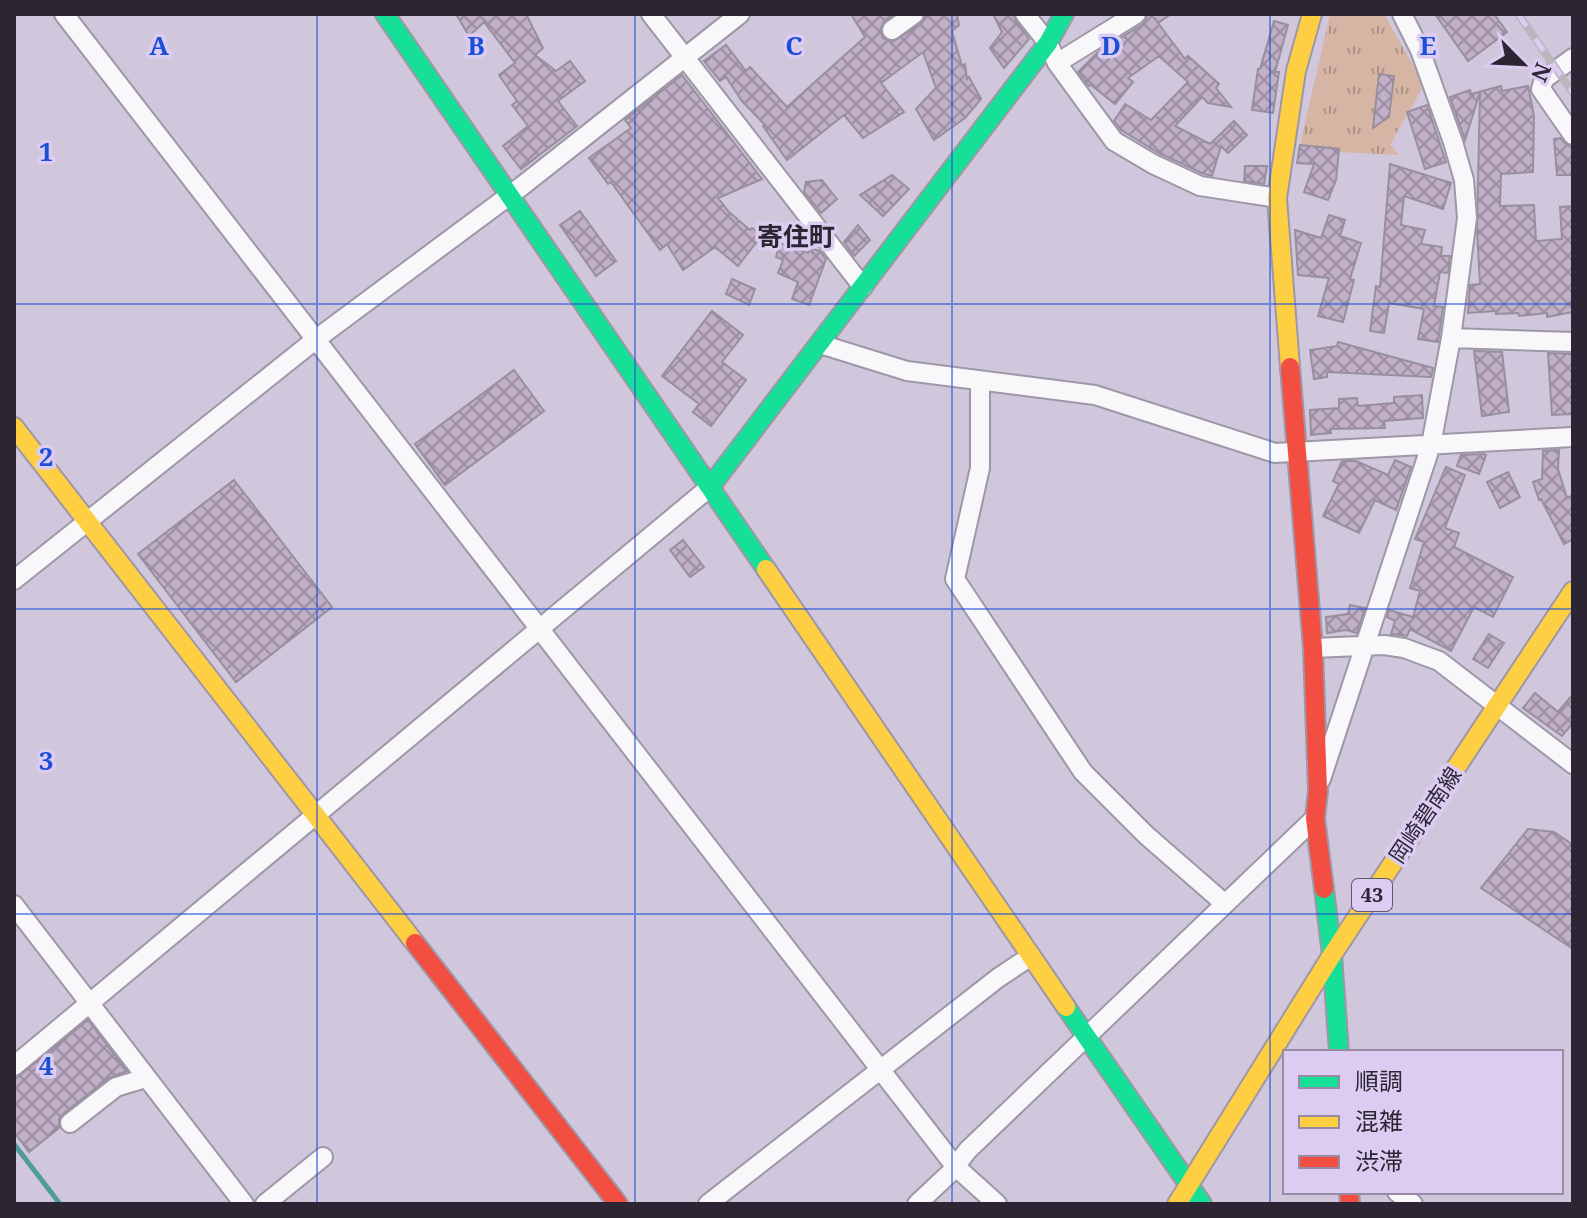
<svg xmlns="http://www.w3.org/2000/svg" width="1587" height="1218" viewBox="0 0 1587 1218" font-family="'Noto Serif','Noto Sans JP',serif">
<defs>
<pattern id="grass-tufts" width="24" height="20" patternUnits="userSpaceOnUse" patternTransform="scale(2)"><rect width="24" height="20" fill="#d6b5a4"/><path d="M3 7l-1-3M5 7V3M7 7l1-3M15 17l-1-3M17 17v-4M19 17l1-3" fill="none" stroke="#ae9386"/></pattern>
<pattern id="building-cross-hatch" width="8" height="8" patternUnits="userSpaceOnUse" patternTransform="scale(2)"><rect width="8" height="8" fill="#c0afc7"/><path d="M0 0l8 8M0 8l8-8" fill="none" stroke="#9c8ea2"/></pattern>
</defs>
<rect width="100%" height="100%" fill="#d0c7dc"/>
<path fill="url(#grass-tufts)" d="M 1330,14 L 1384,14 L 1424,85 L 1390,145 L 1399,155 L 1339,152 L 1300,145 Z"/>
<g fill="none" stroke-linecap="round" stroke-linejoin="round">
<path stroke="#4f9c9a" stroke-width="5" d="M 14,1144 L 60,1204"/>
</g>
<path fill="url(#building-cross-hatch)" stroke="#988f9d" stroke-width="2" d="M 456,14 L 526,14 L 543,48 L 535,55 L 556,71 L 570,61 L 585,81 L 558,101 L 577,126 L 521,169 L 503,146 L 528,126 L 512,105 L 517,101 L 499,75 L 515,63 L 484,22 L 469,36 Z
M 851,14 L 894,14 L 884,21 L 880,30 L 883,38 L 892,42 L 921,24 L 926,14 L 957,14 L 959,25 L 952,31 L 962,66 L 965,64 L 967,79 L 969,77 L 981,99 L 965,118 L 934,140 L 916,109 L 936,88 L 923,52 L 881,83 L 904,112 L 863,138 L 844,115 L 787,160 L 763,126 L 765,125 L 742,101 L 726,77 L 720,81 L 704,61 L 726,45 L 746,71 L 750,67 L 787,107 L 865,37 Z
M 993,14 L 1013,14 L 1016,21 L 1029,39 L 1004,68 L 990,48 L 1002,32 Z
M 1148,14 L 1171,14 L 1158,23 L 1185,59 L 1188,56 L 1219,84 L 1216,88 L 1231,107 L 1208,103 L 1202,97 L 1175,126 L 1210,144 L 1234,121 L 1247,135 L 1228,153 L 1221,146 L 1212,176 L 1204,174 L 1159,153 L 1121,130 L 1114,121 L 1125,104 L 1151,120 L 1188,82 L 1159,56 L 1128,78 L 1133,82 L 1115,104 L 1091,85 L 1089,86 L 1078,72 L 1098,52 L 1143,24 Z
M 1435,14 L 1494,14 L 1507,32 L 1468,61 Z
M 1274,21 L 1288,25 L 1275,72 L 1279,72 L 1273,113 L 1252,110 L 1258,69 L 1260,69 Z
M 1379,74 L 1394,76 L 1389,117 L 1373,128 Z
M 682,75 L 762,179 L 718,198 L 729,212 L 750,230 L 752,228 L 762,235 L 738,266 L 715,247 L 683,270 L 667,244 L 660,250 L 611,182 L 608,184 L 589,158 L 631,128 L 625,120 Z
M 1501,86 L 1502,91 L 1528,86 L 1534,116 L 1533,172 L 1501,174 L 1500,206 L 1534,205 L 1536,241 L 1562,239 L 1560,207 L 1573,206 L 1573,312 L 1547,317 L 1547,313 L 1519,316 L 1518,313 L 1496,314 L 1496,311 L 1468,313 L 1470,285 L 1480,284 L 1477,230 L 1480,92 L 1465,140 L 1450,97 L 1470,90 L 1471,94 Z
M 1427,105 L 1446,162 L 1425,169 L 1407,112 Z
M 1560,138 L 1567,145 L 1573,147 L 1573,175 L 1557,175 L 1554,139 Z
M 1300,145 L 1339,149 L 1336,180 L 1328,200 L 1304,192 L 1314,164 L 1297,163 Z
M 1390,164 L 1451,183 L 1443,209 L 1404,196 L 1401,225 L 1425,230 L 1421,244 L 1442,247 L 1441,256 L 1450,256 L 1448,273 L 1440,272 L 1434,306 L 1443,307 L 1438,342 L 1418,339 L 1424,309 L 1389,303 L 1384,333 L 1370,331 L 1376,286 L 1380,287 Z
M 1245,166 L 1267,166 L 1264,184 L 1244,181 Z
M 892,175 L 909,189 L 883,216 L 860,195 Z
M 822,180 L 837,199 L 821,213 L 804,192 L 806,182 Z
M 580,211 L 616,261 L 596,276 L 560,225 Z
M 1329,215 L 1345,220 L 1340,236 L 1361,243 L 1350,279 L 1354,280 L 1343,322 L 1318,316 L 1329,278 L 1298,275 L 1295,230 L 1321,238 Z
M 858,225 L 870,240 L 854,256 L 844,242 Z
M 780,243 L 808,253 L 810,248 L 820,251 L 826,259 L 809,305 L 792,299 L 798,282 L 778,273 L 783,260 L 776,257 Z
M 732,279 L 755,289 L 749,305 L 726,294 Z
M 712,311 L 743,335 L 722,362 L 746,380 L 711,426 L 693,412 L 699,404 L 662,376 Z
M 1338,342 L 1433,368 L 1431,377 L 1327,372 L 1327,377 L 1314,379 L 1310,350 L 1337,346 Z
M 1474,351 L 1502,352 L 1509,412 L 1482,416 Z
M 1548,353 L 1573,354 L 1573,414 L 1552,415 Z
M 514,370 L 544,411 L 445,485 L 415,444 Z
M 1422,395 L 1423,418 L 1384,421 L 1385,428 L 1330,429 L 1331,433 L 1311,435 L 1310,410 L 1339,408 L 1339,399 L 1357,398 L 1358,406 L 1394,403 L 1394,397 Z
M 1559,450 L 1558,469 L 1567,498 L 1573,495 L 1573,539 L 1564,544 L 1541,499 L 1539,500 L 1533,482 L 1542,479 L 1543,451 Z
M 1484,454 L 1486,455 L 1479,474 L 1457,466 L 1461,455 Z
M 1395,460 L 1411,467 L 1396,510 L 1375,500 L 1359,533 L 1323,516 L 1339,484 L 1333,481 L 1342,461 L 1356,461 L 1388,475 Z
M 1446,467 L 1465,475 L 1445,528 L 1459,533 L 1454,547 L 1513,577 L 1493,617 L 1474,607 L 1451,651 L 1410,629 L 1407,636 L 1391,634 L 1395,621 L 1387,617 L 1389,610 L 1413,617 L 1420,591 L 1410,588 L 1424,542 L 1415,539 Z
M 1508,472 L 1520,497 L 1500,508 L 1487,482 Z
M 234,480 L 332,607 L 236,682 L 138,554 Z
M 683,540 L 704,567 L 690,577 L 670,550 Z
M 1350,605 L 1365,608 L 1357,633 L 1346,630 L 1327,633 L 1326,617 L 1348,614 Z
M 1489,634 L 1504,643 L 1488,668 L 1473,659 Z
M 1535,693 L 1558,712 L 1573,694 L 1573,723 L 1562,736 L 1523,708 Z
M 1528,829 L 1554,832 L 1573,845 L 1573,949 L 1481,888 Z
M 88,1020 L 127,1071 L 109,1078 L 63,1114 L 59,1119 L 59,1128 L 29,1152 L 14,1132 L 14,1080 Z"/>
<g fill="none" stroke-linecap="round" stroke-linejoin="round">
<defs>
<path id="street" d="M 64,14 L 955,1166 L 997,1204
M 651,14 L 863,287
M 1025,14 L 1048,43 L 1057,63 L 1114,141 L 1153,164 L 1200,186 L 1277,198
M 892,30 L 914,14
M 1573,58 L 1544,79 L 1541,89 L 1573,135
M 1057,63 L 1136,14
M 1451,338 L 1573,342
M 820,344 L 907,371 L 1095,395 L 1275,453 L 1573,437
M 980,380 L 980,468 L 955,579 L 1083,772 L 1146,835 L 1224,903
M 14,580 L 315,340 L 522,186 L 740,14
M 1313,648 L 1384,645 L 1404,648 L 1439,661 L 1573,764
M 1321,779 L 1431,445 L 1451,338 L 1467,218 L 1464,180 L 1453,142 L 1420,50 L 1402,14
M 14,905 L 244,1204
M 14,1066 L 710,487
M 70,1123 L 116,1087 L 146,1078
M 1397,1192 L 1413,1204
M 265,1204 L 323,1157
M 708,1204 L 998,978 L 1031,956
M 917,1204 L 950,1173 L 968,1150 L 1315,818"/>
<path id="fast" d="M 385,14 L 766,569
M 710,487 L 1048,43 L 1064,14
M 1324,889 L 1332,955 L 1339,1052
M 1066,1007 L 1202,1204"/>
<path id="slow" d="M 1290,367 L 1277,198 L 1296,71 L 1312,14
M 14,427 L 415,943
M 766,569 L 1066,1007
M 1177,1204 L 1332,955 L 1573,591"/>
<path id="jam" d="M 1290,367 L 1313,648 L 1318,791 L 1315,818 L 1324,889
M 415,943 L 618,1204
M 1349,1192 L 1350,1204"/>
</defs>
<use href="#street" stroke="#9e97a7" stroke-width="22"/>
<use href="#fast" stroke="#9e97a7" stroke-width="22"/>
<use href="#slow" stroke="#9e97a7" stroke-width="22"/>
<use href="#jam" stroke="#9e97a7" stroke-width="22"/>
<use href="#street" stroke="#f8f7fa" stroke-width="18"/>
<use href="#fast" stroke="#16e098" stroke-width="18"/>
<use href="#slow" stroke="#ffcf43" stroke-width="18"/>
<use href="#jam" stroke="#f24e42" stroke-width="18"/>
<defs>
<path id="rail" d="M 1518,14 L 1573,93"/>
</defs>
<use href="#rail" stroke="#b9b7bd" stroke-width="8"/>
<use href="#rail" stroke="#dcccf1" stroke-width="5" stroke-dasharray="15" stroke-linecap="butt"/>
</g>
<path fill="none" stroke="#1d4ed8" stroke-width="2" stroke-opacity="0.55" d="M 317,14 L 317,1204M 635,14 L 635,1204M 952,14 L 952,1204M 1270,14 L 1270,1204M 14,304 L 1573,304M 14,609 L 1573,609M 14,914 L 1573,914"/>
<g text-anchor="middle" stroke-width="7" stroke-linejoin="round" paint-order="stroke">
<rect fill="#dcccf1" stroke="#61586d" stroke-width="2" x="1352" y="879" width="40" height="32" rx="6"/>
<g font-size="20" font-weight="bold" fill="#2c2634">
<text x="1372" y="902">43</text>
</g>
<g font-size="22" fill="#2c2634" stroke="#dcccf1">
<text transform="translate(1425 815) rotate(-56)" y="8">岡崎碧南線</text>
</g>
<g font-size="26" font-weight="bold" fill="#2c2634" stroke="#dcccf1">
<text x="796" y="246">寄住町</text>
</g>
</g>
<g font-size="26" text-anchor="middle" font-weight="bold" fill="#1d4ed8" stroke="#dcccf1" stroke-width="7" stroke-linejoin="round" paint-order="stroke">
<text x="159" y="55">A</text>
<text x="476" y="55">B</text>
<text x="794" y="55">C</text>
<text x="1111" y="55">D</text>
<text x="1428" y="55">E</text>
<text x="46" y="161">1</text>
<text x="46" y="466">2</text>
<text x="46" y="770">3</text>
<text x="46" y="1075">4</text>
</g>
<rect width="1587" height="1218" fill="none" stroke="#2c2634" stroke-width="32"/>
<rect x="1283" y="1050" width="280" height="144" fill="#dcccf1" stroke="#968aa5" stroke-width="2"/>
<rect x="1299" y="1076" width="40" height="12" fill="#16e098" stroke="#968aa5" stroke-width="2"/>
<text x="1355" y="1090" font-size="24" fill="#2c2634">順調</text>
<rect x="1299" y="1116" width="40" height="12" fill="#ffcf43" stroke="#968aa5" stroke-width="2"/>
<text x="1355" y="1130" font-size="24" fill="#2c2634">混雑</text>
<rect x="1299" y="1156" width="40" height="12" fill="#f24e42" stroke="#968aa5" stroke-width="2"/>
<text x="1355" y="1170" font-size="24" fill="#2c2634">渋滞</text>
<g transform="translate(1523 64) rotate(114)" stroke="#dcccf1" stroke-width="6" paint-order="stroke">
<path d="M0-6L14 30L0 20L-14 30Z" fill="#2c2634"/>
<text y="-12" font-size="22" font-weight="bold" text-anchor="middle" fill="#2c2634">N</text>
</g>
</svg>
